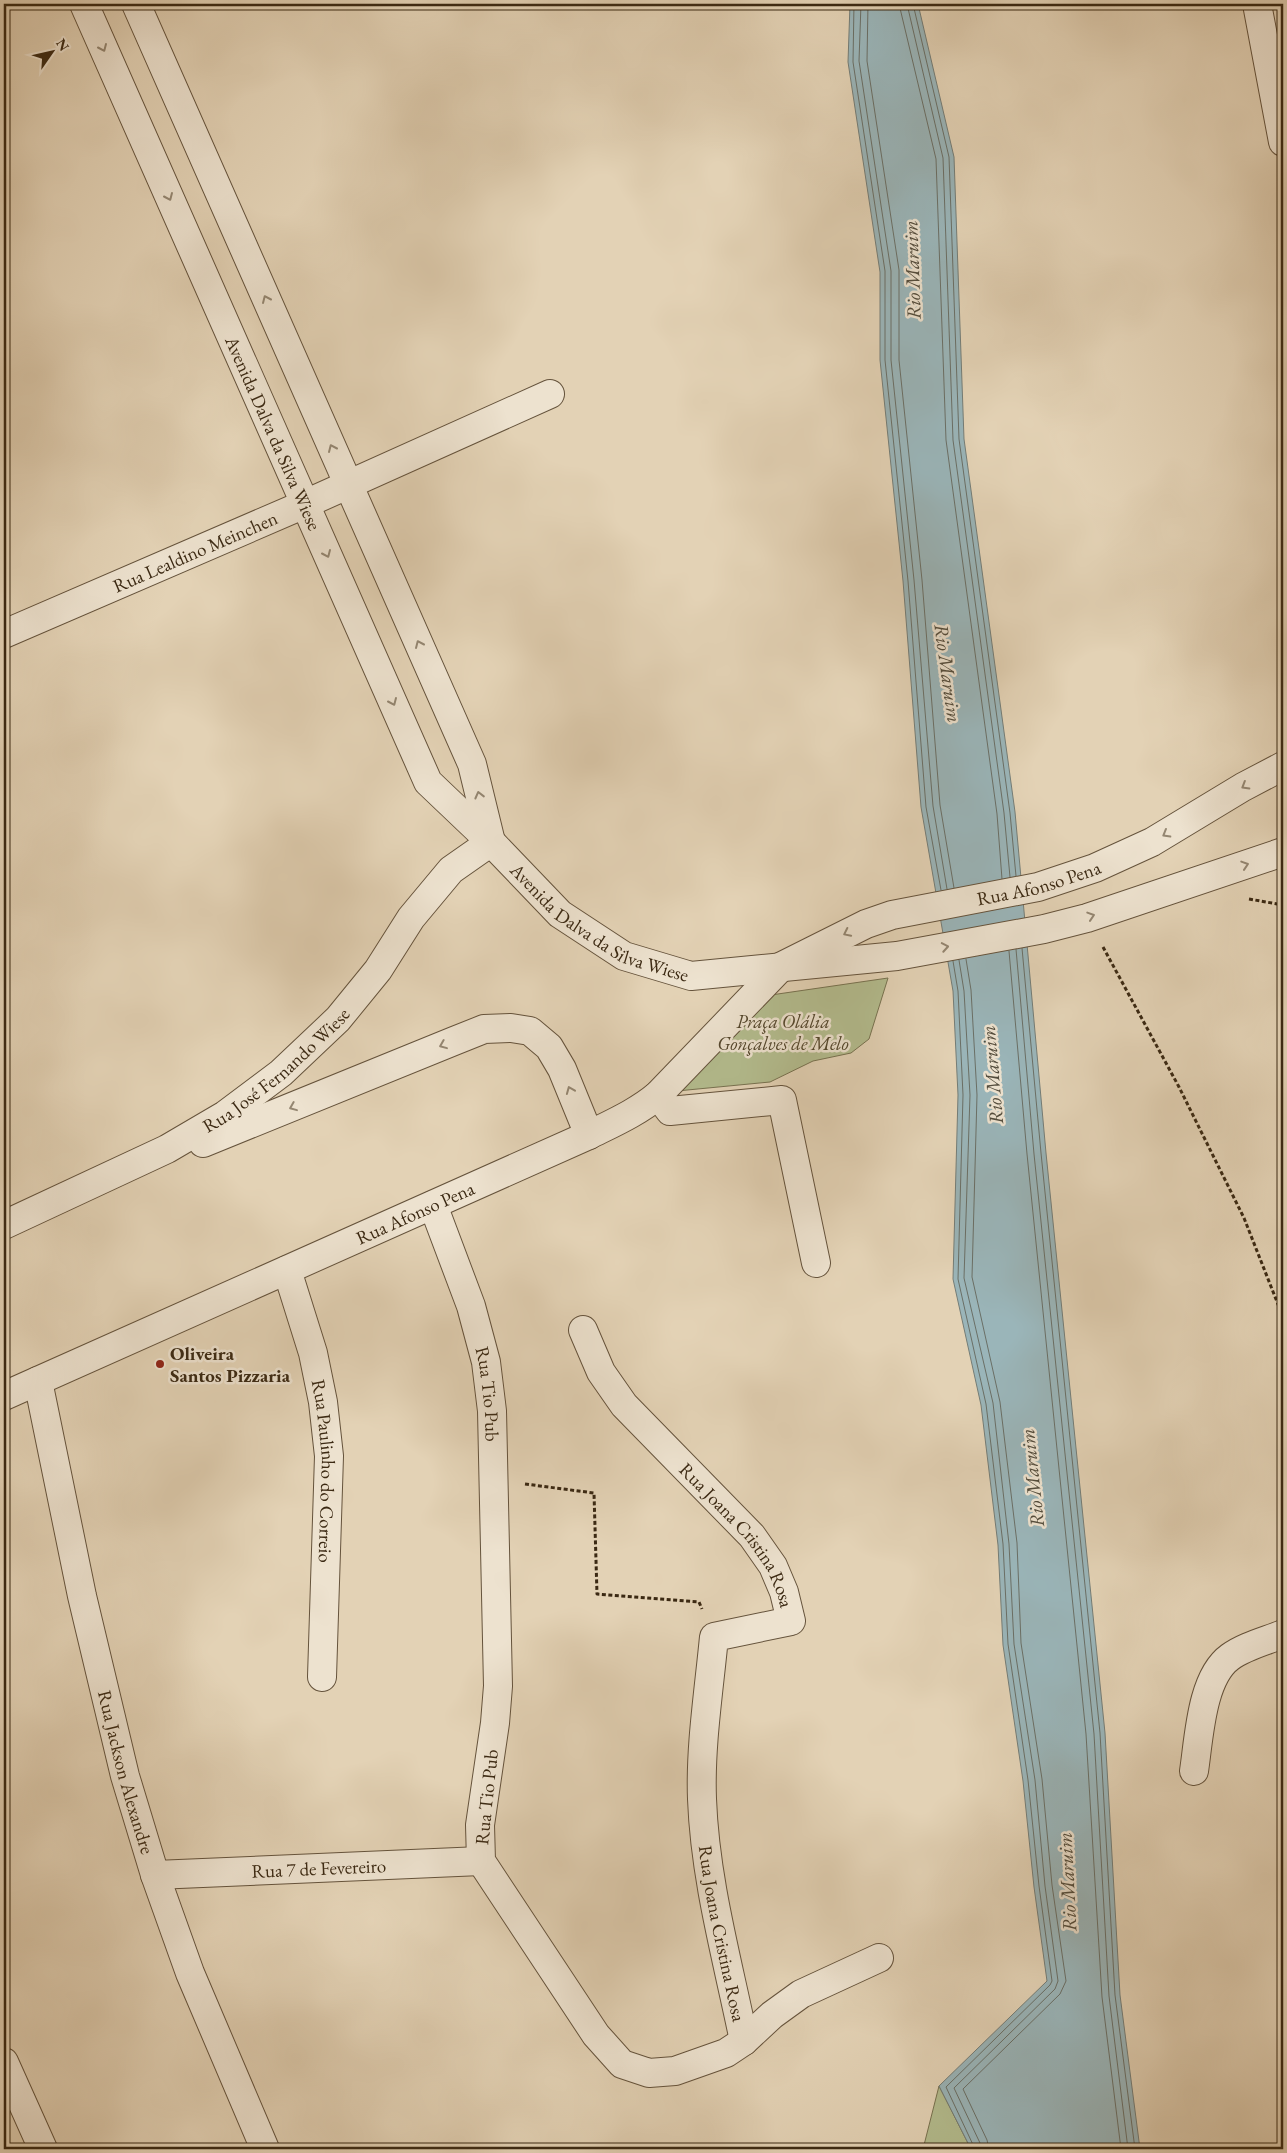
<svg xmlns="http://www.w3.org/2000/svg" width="1287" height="2153" viewBox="0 0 1287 2153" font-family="'EB Garamond',serif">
<rect width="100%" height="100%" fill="#e3d2b5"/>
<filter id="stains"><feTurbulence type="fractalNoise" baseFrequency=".004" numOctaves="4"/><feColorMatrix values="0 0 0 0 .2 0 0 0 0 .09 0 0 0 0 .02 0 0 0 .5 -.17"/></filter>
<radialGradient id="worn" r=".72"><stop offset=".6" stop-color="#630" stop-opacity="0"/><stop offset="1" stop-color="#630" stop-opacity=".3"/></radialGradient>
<path fill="#b3bc8e" stroke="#777250" d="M 888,978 L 869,1039 L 851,1053 L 813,1061 L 770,1082 L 677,1091 L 764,996 Z
M 939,2086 L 971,2149 L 923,2149 Z"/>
<path fill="#9ab5b9" stroke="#747d77" d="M 850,4 L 918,4 L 954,157 L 964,439 L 1015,812 L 1046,1153 L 1105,1733 L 1120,1995 L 1140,2149 L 971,2149 L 939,2086 L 1047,1981 L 1034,1887 L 1023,1781 L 1003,1645 L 998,1545 L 981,1405 L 953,1279 L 958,1095 L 953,991 L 921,807 L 903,581 L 880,360 L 880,272 L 848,62 Z"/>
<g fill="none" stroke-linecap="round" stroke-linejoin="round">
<path stroke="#6a6f66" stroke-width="1" d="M 854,4 L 853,62 L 885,271 L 885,360 L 908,581 L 926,807 L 941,890
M 861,4 L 859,61 L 891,271 L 891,360 L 914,580 L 933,806 L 947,889
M 868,4 L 867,61 L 899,270 L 899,360 L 922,580 L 940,805 L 954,888
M 899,4 L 936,159 L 946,440 L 997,814 L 1002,879
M 907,4 L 943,158 L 953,440 L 1004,813 L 1010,877
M 913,4 L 949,157 L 959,439 L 1010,813 L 1016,876
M 1022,948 L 1041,1153 L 1100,1733 L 1115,1995 L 1135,2149
M 1016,949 L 1034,1154 L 1094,1734 L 1109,1996 L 1128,2149
M 1009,951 L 1027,1154 L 1086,1734 L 1102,1997 L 1121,2149
M 966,959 L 971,990 L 977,1095 L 972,1277 L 1000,1402 L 1017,1543 L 1021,1643 L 1042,1779 L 1052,1885 L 1066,1981 L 1060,1994 L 963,2089 L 987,2140 L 989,2149
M 959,960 L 964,991 L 970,1095 L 964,1278 L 993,1403 L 1009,1544 L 1014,1644 L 1035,1780 L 1045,1886 L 1058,1981 L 1055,1989 L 954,2088 L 980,2143 L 981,2149
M 953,961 L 958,991 L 963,1095 L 958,1279 L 986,1404 L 1003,1544 L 1008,1644 L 1028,1780 L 1039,1886 L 1052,1981 L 1050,1985 L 946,2087 L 975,2149"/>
<defs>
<g id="minor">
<path id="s1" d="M 84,4 L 428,782 L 491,842 L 560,914 L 624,956 L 691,976 L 897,956 L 1044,929 L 1087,918 L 1283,852"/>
<path d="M 136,4 L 472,764 L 491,842"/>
<path d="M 1257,4 L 1283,142"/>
<path id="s2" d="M 4,634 L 305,504 L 550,394"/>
<path d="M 658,1095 L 670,1111 L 782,1100 L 816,1263"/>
<path d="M 203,1143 L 454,1041 L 484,1029 L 511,1028 L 530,1031 L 549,1047 L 562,1069 L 589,1135"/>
<path id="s3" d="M 433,1205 L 471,1306 L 486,1362 L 492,1411 L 498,1686 L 495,1723 L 480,1825 L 481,1861 L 596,2035 L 622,2064 L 649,2073 L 675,2071 L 726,2053 L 744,2041 L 772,2015 L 801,1994 L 879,1958"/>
<path id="s4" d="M 4,1225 L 167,1149 L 225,1115 L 281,1073 L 338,1019 L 378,970 L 411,918 L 451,870 L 491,842"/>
<path id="s5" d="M 287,1270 L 313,1353 L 323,1402 L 329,1456 L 322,1677"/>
<path id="s6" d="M 583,1330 L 601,1372 L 624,1405 L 752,1536 L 773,1566 L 784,1592 L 791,1621 L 714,1637 C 709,1690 700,1746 702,1799 C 705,1881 728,1962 744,2041"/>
<path id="s7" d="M 38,1381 L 82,1596 L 125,1776 L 155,1875 L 190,1973 L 265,2149"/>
<path id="s8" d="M 4,1396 L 589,1135 C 613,1123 638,1112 658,1095 L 782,966 L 866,924 L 892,915 L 1038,887 L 1095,868 L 1152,842 L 1243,787 L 1283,766"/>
<path d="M 1194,1771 C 1199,1739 1201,1678 1230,1657 C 1245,1646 1266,1641 1283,1634"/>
<path id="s9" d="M 155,1875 L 481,1861"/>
<path d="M 4,2062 L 43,2149"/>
</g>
</defs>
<use href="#minor" stroke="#65533c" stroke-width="30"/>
<path stroke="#3b2913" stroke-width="3" stroke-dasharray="4 2.5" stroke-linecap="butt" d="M 1249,899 L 1283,905
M 1103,947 L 1179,1087 L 1244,1218 L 1283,1317
M 525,1484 L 594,1493 L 597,1594 L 699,1602 L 702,1609"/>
<use href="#minor" stroke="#ede2cf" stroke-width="28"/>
</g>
<defs><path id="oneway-chevron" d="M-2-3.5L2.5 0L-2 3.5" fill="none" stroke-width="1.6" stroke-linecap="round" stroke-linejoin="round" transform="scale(1.25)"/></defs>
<g stroke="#948671">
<use href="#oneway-chevron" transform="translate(103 48) rotate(66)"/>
<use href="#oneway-chevron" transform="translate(169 197) rotate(66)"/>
<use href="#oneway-chevron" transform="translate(266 299) rotate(-114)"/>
<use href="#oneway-chevron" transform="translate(332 448) rotate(-114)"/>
<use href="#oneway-chevron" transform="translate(327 554) rotate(66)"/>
<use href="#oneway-chevron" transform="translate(419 644) rotate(-114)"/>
<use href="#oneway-chevron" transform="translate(393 702) rotate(66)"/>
<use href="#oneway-chevron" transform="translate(1245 786) rotate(149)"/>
<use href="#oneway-chevron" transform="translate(479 795) rotate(-104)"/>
<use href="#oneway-chevron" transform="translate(1166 834) rotate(150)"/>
<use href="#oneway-chevron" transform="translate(1245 865) rotate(-18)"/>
<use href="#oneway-chevron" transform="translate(1091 916) rotate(-18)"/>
<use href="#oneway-chevron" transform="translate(847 933) rotate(154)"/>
<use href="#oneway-chevron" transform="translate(945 947) rotate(-10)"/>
<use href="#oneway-chevron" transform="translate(443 1045) rotate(158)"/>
<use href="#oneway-chevron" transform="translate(570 1090) rotate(-112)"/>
<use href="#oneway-chevron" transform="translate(293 1107) rotate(158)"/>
</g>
<circle fill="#8f2418" stroke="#ede2cf" stroke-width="2" cx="160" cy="1364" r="5"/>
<g text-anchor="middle" stroke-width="5" stroke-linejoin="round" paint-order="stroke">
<g font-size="19" fill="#3b2913" stroke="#ede2cf">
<text dy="7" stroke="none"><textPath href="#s1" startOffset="469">Avenida Dalva da Silva Wiese</textPath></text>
<text dy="7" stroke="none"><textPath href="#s2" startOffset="208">Rua Lealdino Meinchen</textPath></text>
<text dy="7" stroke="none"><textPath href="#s8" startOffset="1171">Rua Afonso Pena</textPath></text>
<text dy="7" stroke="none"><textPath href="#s1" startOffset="1076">Avenida Dalva da Silva Wiese</textPath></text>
<text dy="7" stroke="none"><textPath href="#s4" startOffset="315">Rua José Fernando Wiese</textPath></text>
<text dy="7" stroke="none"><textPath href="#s8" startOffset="450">Rua Afonso Pena</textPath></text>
<text dy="7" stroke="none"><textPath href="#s3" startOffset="198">Rua Tio Pub</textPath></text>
<text dy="7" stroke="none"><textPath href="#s5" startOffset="206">Rua Paulinho do Correio</textPath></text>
<text dy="7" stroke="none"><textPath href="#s6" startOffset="260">Rua Joana Cristina Rosa</textPath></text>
<text dy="7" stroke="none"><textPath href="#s7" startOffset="401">Rua Jackson Alexandre</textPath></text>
<text transform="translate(486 1797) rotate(-84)" y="7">Rua Tio Pub</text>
<text dy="7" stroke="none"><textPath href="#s9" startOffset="164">Rua 7 de Fevereiro</textPath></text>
<text dy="7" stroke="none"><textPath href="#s6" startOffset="741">Rua Joana Cristina Rosa</textPath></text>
</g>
<g font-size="19" font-style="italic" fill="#53462c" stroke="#ede2cf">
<text x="783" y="1028">Praça Olália<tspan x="783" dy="22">Gonçalves de Melo</tspan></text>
</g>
<g font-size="19" font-weight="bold" fill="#3b2913" stroke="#ede2cf" text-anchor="start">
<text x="170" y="1360">Oliveira<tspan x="170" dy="22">Santos Pizzaria</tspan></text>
</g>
<g font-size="20" font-style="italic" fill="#534c3c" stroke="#ede2cf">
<text transform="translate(912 270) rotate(-92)" y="7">Rio Maruim</text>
<text transform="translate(948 673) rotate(82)" y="7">Rio Maruim</text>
<text transform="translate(992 1075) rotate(-95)" y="7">Rio Maruim</text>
<text transform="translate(1032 1478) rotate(-96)" y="7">Rio Maruim</text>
<text transform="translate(1067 1882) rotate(-93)" y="7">Rio Maruim</text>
</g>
</g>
<rect width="1287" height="2153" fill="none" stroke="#e3d2b5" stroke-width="20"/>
<rect x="5" y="5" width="1277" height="2143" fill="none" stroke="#3b2913" stroke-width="2.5"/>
<rect x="10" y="10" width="1267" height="2133" fill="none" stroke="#3b2913"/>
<g transform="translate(52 52) rotate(56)" stroke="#ede2cf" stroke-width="4" paint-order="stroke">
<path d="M0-4L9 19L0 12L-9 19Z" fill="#3b2913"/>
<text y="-8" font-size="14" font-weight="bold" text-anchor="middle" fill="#3b2913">N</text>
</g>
<rect width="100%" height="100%" filter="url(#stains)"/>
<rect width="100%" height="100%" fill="url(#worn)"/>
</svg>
